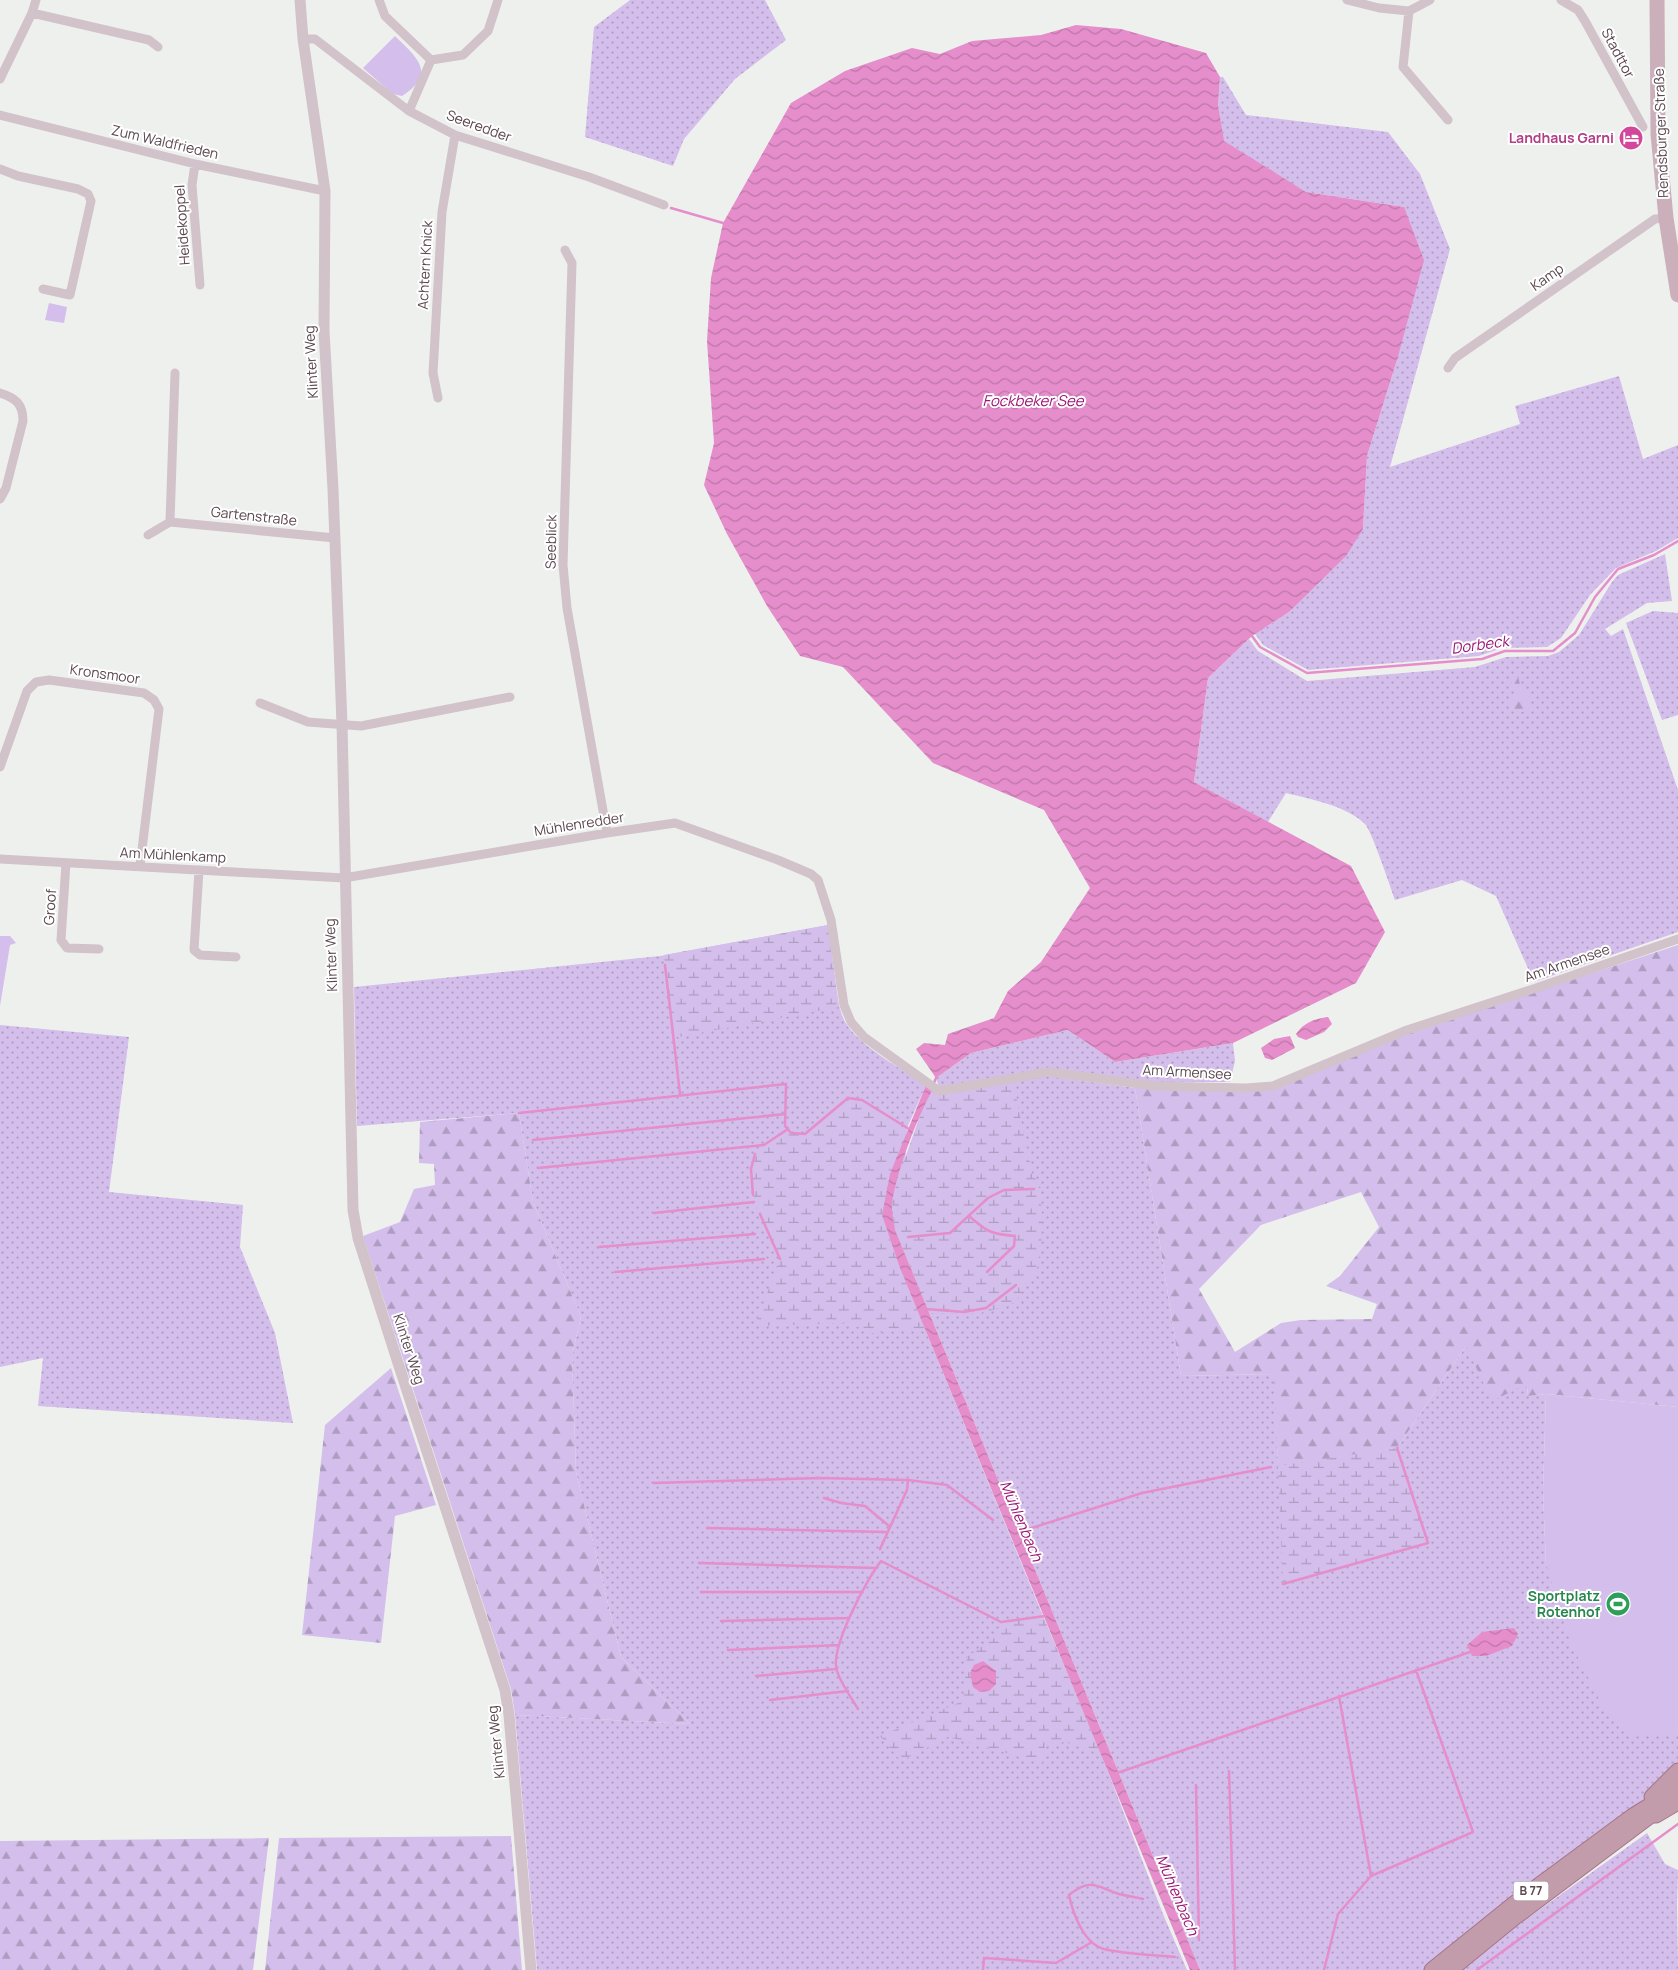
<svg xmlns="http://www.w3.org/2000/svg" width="1678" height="1970" viewBox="0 0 1678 1970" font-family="Manrope,sans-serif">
<defs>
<pattern id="grass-dots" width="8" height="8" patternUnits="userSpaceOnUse" patternTransform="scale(1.25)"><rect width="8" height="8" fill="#d4beeb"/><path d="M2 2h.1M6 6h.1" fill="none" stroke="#af9cc1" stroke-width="1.8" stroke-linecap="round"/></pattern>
<pattern id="forest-firs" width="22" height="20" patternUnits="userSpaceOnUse" patternTransform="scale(1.25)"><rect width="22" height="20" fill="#d4beeb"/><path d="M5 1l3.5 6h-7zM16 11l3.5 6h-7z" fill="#af9cc1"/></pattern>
<pattern id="wetland-marsh" width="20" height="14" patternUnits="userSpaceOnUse" patternTransform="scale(1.25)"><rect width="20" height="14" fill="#d4beeb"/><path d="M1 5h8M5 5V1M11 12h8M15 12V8" fill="none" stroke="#af9cc1"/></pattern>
<pattern id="water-waves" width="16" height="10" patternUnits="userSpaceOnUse" patternTransform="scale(1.25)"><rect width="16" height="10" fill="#e58ecb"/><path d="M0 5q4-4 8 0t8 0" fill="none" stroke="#bd76a7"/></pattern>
</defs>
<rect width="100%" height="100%" fill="#eef0ee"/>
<path fill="url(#grass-dots)" d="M 630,0 L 765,0 L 786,40 L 735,79 L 684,139 L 673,166 L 585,137 L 594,27 Z
M 1220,77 L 1223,77 L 1246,115 L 1388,132 L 1420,174 L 1450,249 L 1390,467 L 1520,424 L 1515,406 L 1619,376 L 1643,459 L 1678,445 L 1678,538 L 1656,551 L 1616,568 L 1590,595 L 1561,638 L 1547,647 L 1502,648 L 1479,656 L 1308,670 L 1263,645 L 1255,634 L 1289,612 L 1363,529 L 1367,456 L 1397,360 L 1404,207 L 1306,192 L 1223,141 L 1218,105 Z
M 1665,554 L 1672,601 L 1647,603 L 1605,629 L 1611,636 L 1623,629 L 1678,790 L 1678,932 L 1534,982 L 1496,896 L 1462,880 L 1395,900 C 1390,886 1372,832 1365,824 C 1347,806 1310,799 1286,793 L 1268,822 L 1194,782 L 1208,678 L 1249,639 L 1258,651 L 1307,681 L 1475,667 L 1506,657 L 1548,656 L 1559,652 L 1579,635 L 1612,582 L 1618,575 Z
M 1653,611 L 1678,613 L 1678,715 L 1662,720 L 1626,623 Z
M 828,925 C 831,947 835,1009 847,1025 C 863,1048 902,1069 926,1085 L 907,1128 L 900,1268 L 1043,1616 L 1101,1754 L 1163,1914 L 1187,1970 L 537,1970 L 515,1715 L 690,1724 L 621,1657 L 576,1472 L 572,1355 L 581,1317 L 533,1202 L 519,1113 L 357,1126 L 354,987 L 660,956 Z
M 0,1025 L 129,1037 L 109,1192 L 243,1205 L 240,1247 L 275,1333 L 293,1423 L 38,1406 L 43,1358 L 0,1367 Z
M 1068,1030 L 1115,1062 L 1233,1043 L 1235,1061 L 1230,1082 L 1155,1082 L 1049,1068 L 940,1090 L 936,1078 L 971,1053 Z
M 1049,1076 L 1135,1088 L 1181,1376 L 1275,1374 L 1278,1465 L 1397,1448 L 1466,1346 L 1527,1384 L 1528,1396 L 1546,1394 L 1543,1492 L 1546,1564 L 1673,1735 L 1678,1728 L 1678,1763 L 1633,1810 L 1553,1865 L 1427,1970 L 1200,1970 L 895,1230 L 933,1089 Z
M 1647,1833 L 1665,1864 L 1678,1870 L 1677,1904 L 1678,1970 L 1463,1970 L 1518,1925 Z"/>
<path fill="url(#forest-firs)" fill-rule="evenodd" d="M 1518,677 L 1521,688 L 1529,697 L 1529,708 L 1525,712 C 1516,712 1511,711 1509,702 L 1516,694 L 1511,681 L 1513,678 Z
M 1678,945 L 1678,1407 L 1546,1394 L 1528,1396 L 1527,1384 L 1492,1401 L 1466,1346 L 1397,1448 L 1278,1466 L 1274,1374 L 1181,1376 L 1135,1088 L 1274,1088 L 1408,1033 ZM 1361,1192 L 1379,1227 L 1340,1276 L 1326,1286 L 1377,1304 L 1372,1319 L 1301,1320 L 1281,1323 L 1235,1352 L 1199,1289 L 1261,1225 Z
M 519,1113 L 533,1202 L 581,1317 L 572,1355 L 576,1472 L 621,1657 L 690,1724 L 515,1715 L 511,1689 L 363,1236 L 400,1222 L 414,1189 L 435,1185 L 434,1164 L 419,1163 L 420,1122 Z
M 391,1368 L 436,1505 L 395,1516 L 381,1643 L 302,1635 L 325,1425 Z
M 511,1836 L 522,1970 L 265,1970 L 279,1838 Z
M 269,1838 L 253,1970 L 0,1970 L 0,1841 Z"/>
<path fill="url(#wetland-marsh)" d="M 828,925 L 839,1007 L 673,1038 L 664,955 Z
M 1013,1081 L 1033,1177 L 1040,1181 L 1042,1215 L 1041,1255 L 1036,1272 L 1027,1282 L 1016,1302 L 987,1312 L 963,1314 L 929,1313 L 895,1230 L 892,1205 L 897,1181 L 923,1107 L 933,1089 Z
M 848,1098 L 862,1100 L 907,1128 L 890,1174 L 882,1215 L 900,1268 L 925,1329 L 872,1333 L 849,1323 L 755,1326 L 780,1259 L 754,1202 L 751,1169 L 755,1154 L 764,1145 L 788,1129 L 791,1133 L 806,1134 Z
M 1397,1448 L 1428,1543 L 1283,1584 L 1278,1466 Z
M 1043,1616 L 1101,1754 L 1065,1742 L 1045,1745 L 1042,1763 L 948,1737 L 901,1761 L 880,1736 L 963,1701 L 967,1657 L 997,1636 L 1001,1622 Z"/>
<path fill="#d4beeb" d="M 395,36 C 416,57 438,73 402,96 L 393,94 L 363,68 Z
M 49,303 L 67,307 L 64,323 L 45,320 Z
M 0,936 L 10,936 L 16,943 L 10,945 L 0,1006 Z
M 1546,1394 L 1678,1407 L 1678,1728 L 1674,1735 L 1632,1734 L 1604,1709 L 1571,1644 L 1546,1564 L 1543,1492 Z"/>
<path fill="url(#water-waves)" d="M 1076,25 L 1121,29 L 1206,53 L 1220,77 L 1218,105 L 1224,141 L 1306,192 L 1404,207 L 1424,260 L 1397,360 L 1367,456 L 1363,529 L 1346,556 L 1289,612 L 1252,636 L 1208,678 L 1194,782 L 1351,866 L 1385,932 L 1356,983 L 1233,1043 L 1115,1062 L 1068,1030 L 971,1053 L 936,1078 L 916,1049 L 924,1043 L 945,1045 L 948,1034 L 994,1018 L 1008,991 L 1041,962 L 1090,888 L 1044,810 L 933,763 L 843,667 L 800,656 L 767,606 L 727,534 L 704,485 L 714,443 L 707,341 L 711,278 L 723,223 L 791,103 L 845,71 L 912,48 L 940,54 L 972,41 L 1041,35 Z
M 1328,1017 L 1332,1024 L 1324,1032 L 1306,1040 L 1298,1037 L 1296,1034 C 1304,1022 1315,1019 1328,1017 Z
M 1290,1036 L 1295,1048 L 1272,1060 L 1265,1058 L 1261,1048 L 1274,1039 Z
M 926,1085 L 933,1089 C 917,1118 897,1170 892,1203 C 891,1211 894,1221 895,1230 L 1200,1970 L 1190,1970 L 925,1329 L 900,1268 L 882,1215 L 890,1174 Z
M 1514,1628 L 1518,1634 L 1512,1646 L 1486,1656 L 1472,1656 L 1467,1645 L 1482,1632 Z
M 983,1661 L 996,1671 L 996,1684 L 989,1691 L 980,1692 L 973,1687 L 970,1673 L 974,1665 Z"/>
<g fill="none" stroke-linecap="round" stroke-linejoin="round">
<path stroke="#e58ecb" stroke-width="2.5" d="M 671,208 L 723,223
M 1252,636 L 1260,647 L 1307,673 L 1482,659 L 1505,651 L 1553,651 L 1575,633 L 1595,597 L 1618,569 L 1654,555 L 1678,541
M 665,965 L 680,1094
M 933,1085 L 936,1078
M 519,1113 L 786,1084 L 785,1126 L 791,1133 L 805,1134 L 848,1098 L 862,1100 L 909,1129
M 533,1140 L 785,1114
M 538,1168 L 764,1145 L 788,1129
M 753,1195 L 751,1169 L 755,1154
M 654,1213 L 754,1202
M 760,1214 L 780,1259
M 969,1216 C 987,1232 991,1234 1015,1236 L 1014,1246 L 987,1272
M 908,1237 L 950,1233 L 988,1198 L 1004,1190 L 1034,1189
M 599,1247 L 755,1234
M 615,1272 L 764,1259
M 925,1309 L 964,1312 L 986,1308 L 1016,1285
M 654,1483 L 819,1478 L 908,1480 L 947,1485 L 993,1520
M 824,1498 L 841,1503 L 865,1506 L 889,1526
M 707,1528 L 886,1532
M 1019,1532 L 1142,1493 L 1271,1467
M 880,1549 L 907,1490 L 908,1480
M 699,1563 L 875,1568
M 1283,1584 L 1428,1543 L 1397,1448
M 701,1592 L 861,1592
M 721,1621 L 849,1618
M 728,1650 L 839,1645
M 756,1676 L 836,1669
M 1339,1696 L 1371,1876
M 770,1700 L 848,1691
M 858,1709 C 851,1697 841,1684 837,1671 C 829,1649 867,1579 881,1561 L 1001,1622 L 1045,1616
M 1229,1771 L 1235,1970
M 1117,1773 L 1470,1652
M 1196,1785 L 1199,1940
M 1143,1899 C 1135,1897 1127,1896 1119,1894 C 1097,1887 1091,1877 1069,1895 C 1073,1914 1084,1944 1104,1949 C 1123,1954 1155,1955 1175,1957
M 983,1970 L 984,1958 L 1056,1963 L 1092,1942
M 1324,1970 L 1338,1914 L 1371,1876 L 1473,1832 L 1416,1670
M 1477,1970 L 1678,1824"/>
<defs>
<path id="trunk" d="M 1652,1797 L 1678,1771
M 1656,1815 L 1678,1802
M 1432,1970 L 1514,1904 L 1633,1816 L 1678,1788
M 1450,1970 L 1515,1917 L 1663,1806"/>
</defs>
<use href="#trunk" stroke="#a57487" stroke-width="17"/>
<path stroke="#d2c2c9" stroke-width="9" d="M 379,0 L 385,16 L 431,60 L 463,55 L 488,31 L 498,0
M 1347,0 L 1379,8 L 1409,11 L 1430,0
M 1561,0 L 1578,10 L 1585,21 L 1643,127
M 1409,11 L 1403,67 L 1448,120
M 32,13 L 149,40 L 158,47
M 303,39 L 315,39 L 409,111 L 455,135 L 589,177 L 664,205
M 0,79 L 32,13 L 36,0
M 409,111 L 431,60
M 0,115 L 195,164 L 325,191
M 195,164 L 192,185 L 200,285
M 0,169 L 18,176 L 78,189 L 88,194 L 91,201 L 70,295 L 43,289
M 565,250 L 572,263 L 563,565 L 567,608 L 607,833
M 1448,368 L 1455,358 L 1655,219 L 1666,218
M 175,373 L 170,522 L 335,538
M 0,393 C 16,398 23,404 23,421 L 6,488 L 0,499
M 438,398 L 433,373 L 442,212 L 455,135
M 148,535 L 170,522
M 260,703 L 308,722 L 361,726 L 510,697
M 0,767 L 27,691 L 36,682 L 49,680 L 144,693 L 154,700 L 159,709 L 140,866
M 0,859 L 344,878 L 607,833 L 675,823 L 778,860 L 811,874 L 818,880 L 831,920 L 844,1005 L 851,1022 L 864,1037 L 939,1091 L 1049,1072 L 1155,1086 L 1246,1088 L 1273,1086 L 1407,1030 L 1533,989 L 1678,939
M 66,863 L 61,940 L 67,948 L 99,949
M 199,870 L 194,950 L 200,955 L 236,957"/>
<path stroke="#d2c2c9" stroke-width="11" d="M 300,0 L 303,39 L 325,191 L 324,331 L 333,489 L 342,724 L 353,1210 L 358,1238 L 399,1366 L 505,1690 L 509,1715 L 531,1970"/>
<path stroke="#cbafba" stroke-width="15" d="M 1657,0 L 1658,134 L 1666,218 L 1678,295"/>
<use href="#trunk" stroke="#c29cab" stroke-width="15"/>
</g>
<defs>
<symbol id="hotel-disc" viewBox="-11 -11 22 22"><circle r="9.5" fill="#d1479c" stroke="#fff"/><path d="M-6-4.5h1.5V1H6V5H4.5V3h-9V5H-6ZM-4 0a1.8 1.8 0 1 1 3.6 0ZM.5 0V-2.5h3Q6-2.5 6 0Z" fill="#fff"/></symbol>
<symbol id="stadium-disc" viewBox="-11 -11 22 22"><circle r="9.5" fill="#2e9e5b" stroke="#fff"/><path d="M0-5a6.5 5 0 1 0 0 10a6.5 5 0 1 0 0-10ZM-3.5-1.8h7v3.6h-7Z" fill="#fff"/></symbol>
</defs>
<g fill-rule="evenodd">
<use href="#hotel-disc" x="1617" y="124" width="28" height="28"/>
<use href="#stadium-disc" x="1604" y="1590" width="28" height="28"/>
</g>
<g text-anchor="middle" stroke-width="4" stroke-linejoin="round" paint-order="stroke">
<rect fill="#fff" stroke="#8c7e84" stroke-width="1" x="1513.5" y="1881.5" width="35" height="19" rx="4"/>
<g font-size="12" font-weight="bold" fill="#5a474f">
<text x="1531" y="1895">B 77</text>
</g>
<g font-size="14" fill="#5a474f" stroke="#fff">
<text transform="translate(1618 53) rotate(62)" y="5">Stadttor</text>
<text transform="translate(479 126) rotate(20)" y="5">Seeredder</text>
<text transform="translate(1661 133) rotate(-92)" y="5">Rendsburger Straße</text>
<text transform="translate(165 142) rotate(13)" y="5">Zum Waldfrieden</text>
<text transform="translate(182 225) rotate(-94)" y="5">Heidekoppel</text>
<text transform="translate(425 265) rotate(-87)" y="5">Achtern Knick</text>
<text transform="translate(1547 277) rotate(-35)" y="5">Kamp</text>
<text transform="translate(311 362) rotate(-93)" y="5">Klinter Weg</text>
<text transform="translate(254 516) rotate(6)" y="5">Gartenstraße</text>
<text transform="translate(551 542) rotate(-89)" y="5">Seeblick</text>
<text transform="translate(105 674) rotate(8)" y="5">Kronsmoor</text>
<text transform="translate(579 824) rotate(-9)" y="5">Mühlenredder</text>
<text transform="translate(173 855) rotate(3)" y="5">Am Mühlenkamp</text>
<text transform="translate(50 907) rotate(-86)" y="5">Groof</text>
<text transform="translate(331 955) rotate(-92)" y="5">Klinter Weg</text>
<text transform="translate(1567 963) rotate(-19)" y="5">Am Armensee</text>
<text transform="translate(1187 1072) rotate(3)" y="5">Am Armensee</text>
<text transform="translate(409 1349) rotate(72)" y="5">Klinter Weg</text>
<text transform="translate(496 1742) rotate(-96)" y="5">Klinter Weg</text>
</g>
<g font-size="14" font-weight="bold" fill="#b23c85" stroke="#fff" text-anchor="end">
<text x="1614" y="143">Landhaus Garni</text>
</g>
<g font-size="14" font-weight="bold" fill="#27864d" stroke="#fff" text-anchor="end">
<text x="1600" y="1601">Sportplatz<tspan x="1600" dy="16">Rotenhof</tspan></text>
</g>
<g font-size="15" font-style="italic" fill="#9e1675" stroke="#fff">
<text x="1033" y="406">Fockbeker See</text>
<text transform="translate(1480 645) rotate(-8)" y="5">Dorbeck</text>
<text transform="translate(1021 1521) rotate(67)" y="5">Mühlenbach</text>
<text transform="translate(1177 1895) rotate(67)" y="5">Mühlenbach</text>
</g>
</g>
</svg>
